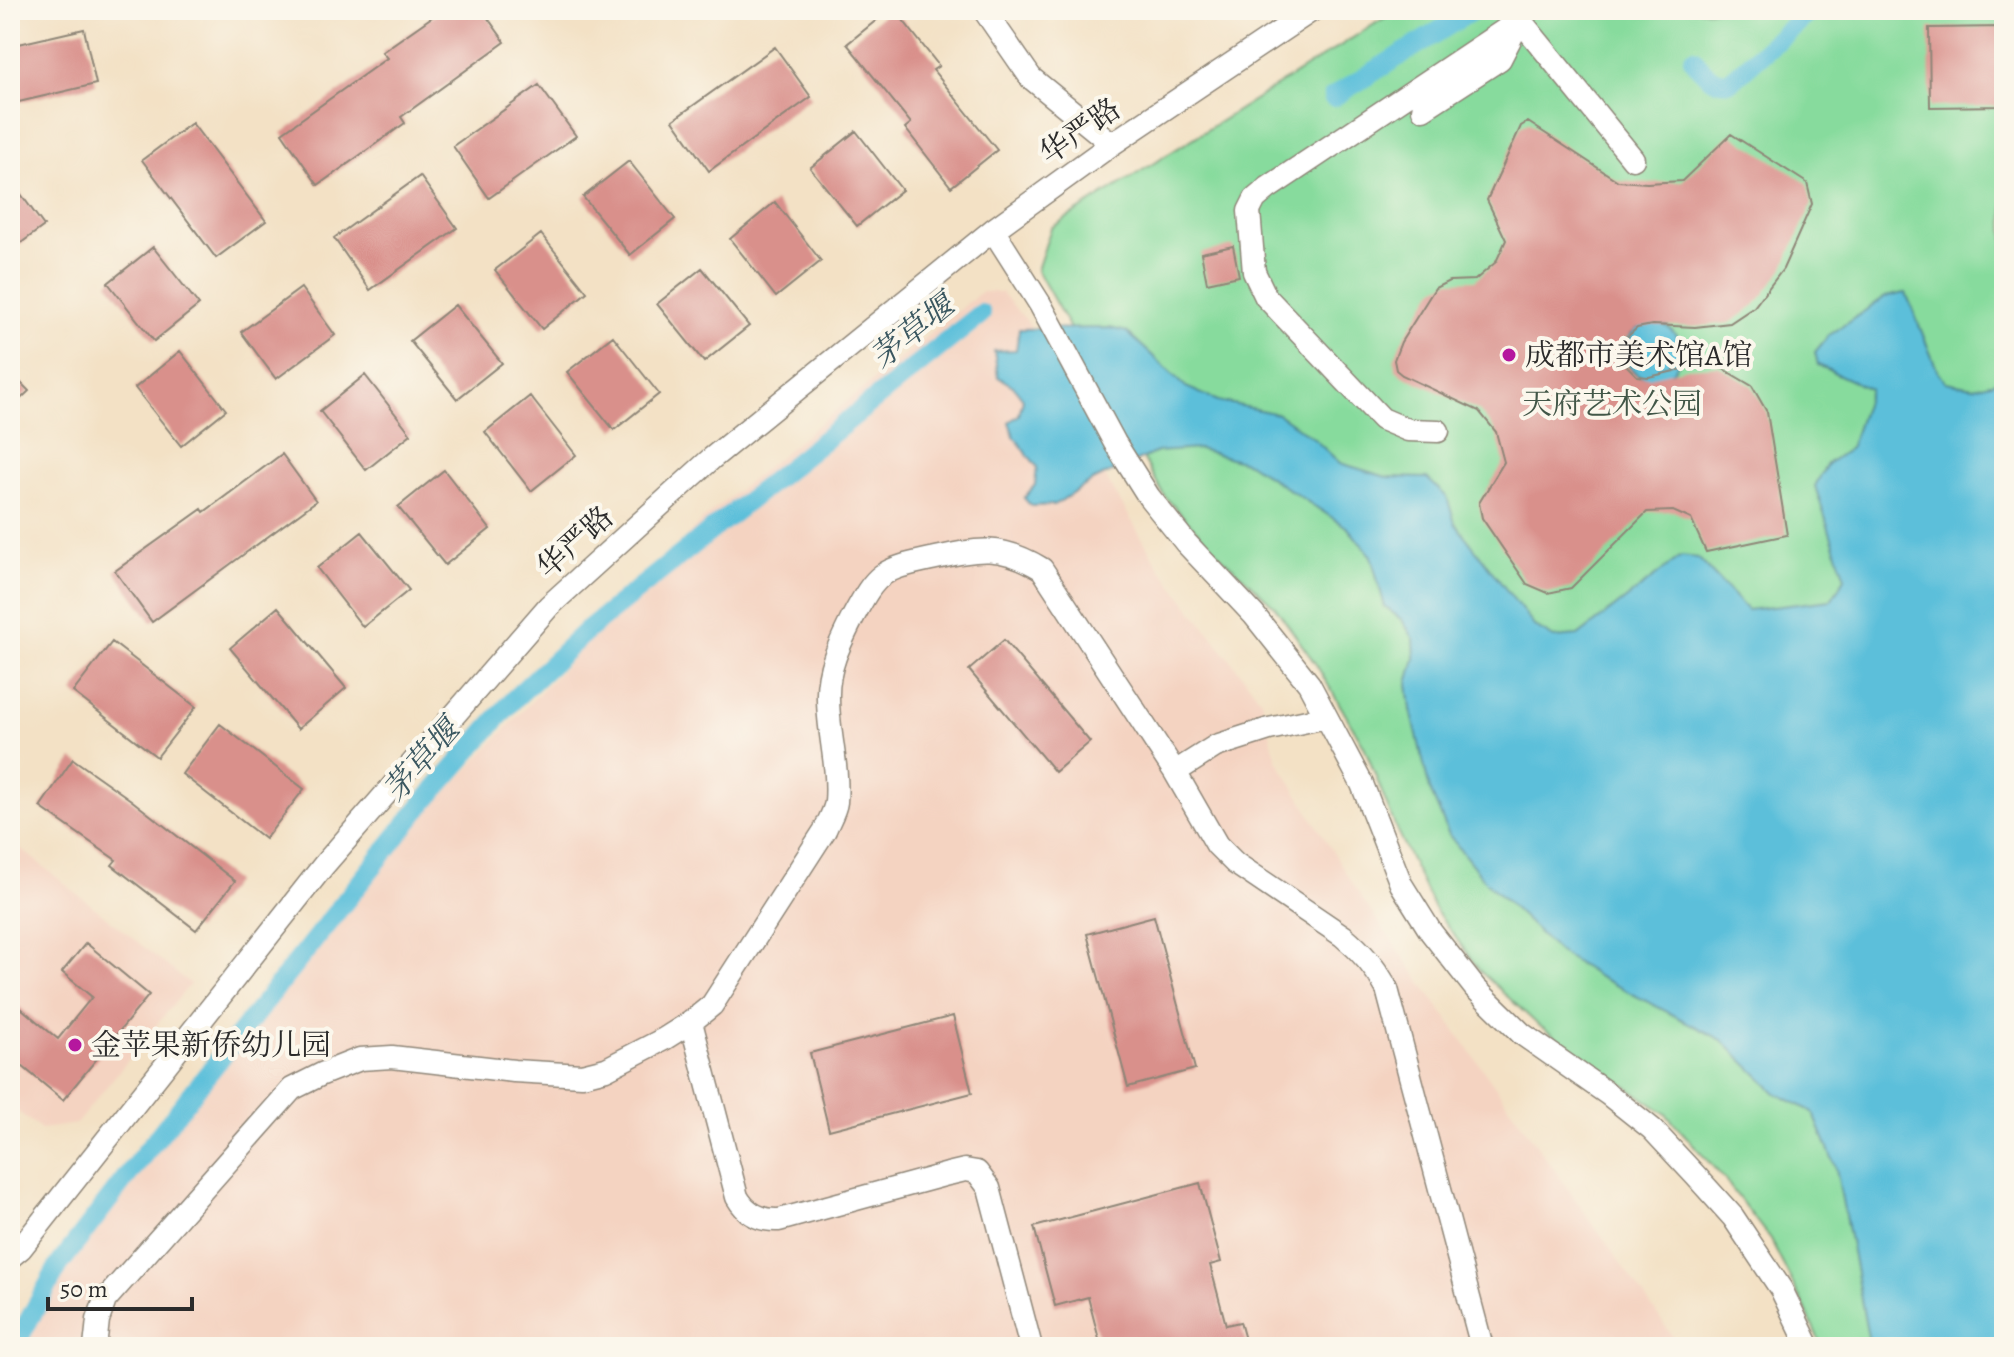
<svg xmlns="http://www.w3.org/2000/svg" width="2014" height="1357" viewBox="0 0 2014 1357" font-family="Alegreya,'Noto Serif SC',serif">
<rect width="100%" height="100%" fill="#fbf7ec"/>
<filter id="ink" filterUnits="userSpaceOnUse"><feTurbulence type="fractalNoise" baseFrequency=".0125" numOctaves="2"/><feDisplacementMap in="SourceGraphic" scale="16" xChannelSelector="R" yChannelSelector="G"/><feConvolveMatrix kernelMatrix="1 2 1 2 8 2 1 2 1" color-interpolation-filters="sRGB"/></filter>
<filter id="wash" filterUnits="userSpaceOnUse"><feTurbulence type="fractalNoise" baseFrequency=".006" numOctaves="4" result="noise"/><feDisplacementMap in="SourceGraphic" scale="32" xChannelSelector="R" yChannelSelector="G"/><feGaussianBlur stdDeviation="1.8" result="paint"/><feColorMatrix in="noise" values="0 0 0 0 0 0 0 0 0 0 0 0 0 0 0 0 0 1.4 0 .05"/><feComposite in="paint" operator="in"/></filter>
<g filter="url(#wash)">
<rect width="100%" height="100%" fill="#f3e1c5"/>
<path fill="#f4d3c1" d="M 981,292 L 1001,292 L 1027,321 L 1060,375 L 1100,468 L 1160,568 L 1261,700 L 1277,760 L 1360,896 L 1680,1347 L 10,1347 L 10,1336 L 433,806 L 703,519 Z
M 10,840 L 190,984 L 76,1124 L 41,1129 L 10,1106 Z"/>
<path fill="#87db9d" stroke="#598364" stroke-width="2" d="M 1397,10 L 2004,10 L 2004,1347 L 1822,1347 L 1804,1306 L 1770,1239 L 1725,1180 L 1666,1114 L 1537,1024 L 1480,971 L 1434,908 L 1397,831 L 1364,746 L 1317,666 L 1275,607 L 1219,554 L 1165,497 L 1037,270 L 1051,228 Z"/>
<path fill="#5cbfda" stroke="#447582" stroke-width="2" d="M 1906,293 L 1938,372 L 1946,382 L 1973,387 L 2004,380 L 2004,1347 L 1870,1347 L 1836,1168 L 1813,1112 L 1776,1093 L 1722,1040 L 1597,976 L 1559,952 L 1485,881 L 1449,835 L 1430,790 L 1411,710 L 1408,683 L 1415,659 L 1414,639 L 1402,620 L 1385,607 L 1371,556 L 1348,528 L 1248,463 L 1199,449 L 1157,452 L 1094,480 L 1054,505 L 1031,506 L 1024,498 L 1035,485 L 1037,467 L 1014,436 L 1009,422 L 1019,415 L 1023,399 L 1013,386 L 998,377 L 994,351 L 1016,350 L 1019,329 L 1110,328 L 1127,332 L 1186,387 L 1218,401 L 1278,414 L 1313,438 L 1340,463 L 1386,477 L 1427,478 L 1447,497 L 1455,523 L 1535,627 L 1554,638 L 1578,636 L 1681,556 L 1698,558 L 1747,610 L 1831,600 L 1845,578 L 1815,486 L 1827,464 L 1850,448 L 1870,389 L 1818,365 L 1815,352 L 1828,336 L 1885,297 Z
M1625 351a28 28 0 1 1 56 0a28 28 0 1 1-56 0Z"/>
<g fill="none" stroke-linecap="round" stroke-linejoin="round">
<path stroke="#5cbfda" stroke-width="20" d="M 1693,59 C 1704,73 1712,84 1731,81 L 1811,10
M 1333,97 L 1473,10
M 14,1347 L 59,1265 L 144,1154 L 420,807 L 515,698 L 586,631 L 981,314"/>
</g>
<g id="blocks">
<path fill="#d9908b" d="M 442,10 L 482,10 L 505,42 L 401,117 L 405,123 L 318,185 L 282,133 L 387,58 L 382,52 Z
M 889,10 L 895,10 L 939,66 L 933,70 L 997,150 L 951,187 L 905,128 L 911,123 L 847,44 Z
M 2004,27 L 2004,106 L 1930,107 L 1929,28 Z
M 84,29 L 96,84 L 10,104 L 10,46 Z
M 775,47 L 811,97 L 709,171 L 673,120 Z
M 539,85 L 576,136 L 489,198 L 453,146 Z
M 1528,122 L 1618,181 L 1647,183 L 1682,181 L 1731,134 L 1807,183 L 1812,204 L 1783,269 L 1754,307 L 1730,323 L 1695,327 L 1652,325 L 1637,328 L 1626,338 L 1621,349 L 1623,362 L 1637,376 L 1649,377 L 1687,368 L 1718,366 L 1752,386 L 1767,412 L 1787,535 L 1706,552 L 1691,519 L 1673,511 L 1647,512 L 1571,588 L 1548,593 L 1527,584 L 1482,518 L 1479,503 L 1504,462 L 1496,432 L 1479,411 L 1402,375 L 1396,370 L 1394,360 L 1401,342 L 1435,288 L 1449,281 L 1475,280 L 1496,262 L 1506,240 L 1487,200 L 1521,126 Z
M 192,123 L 266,221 L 216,258 L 142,160 Z
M 856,131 L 902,190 L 857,226 L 810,168 Z
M 629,161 L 675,219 L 630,255 L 583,197 Z
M 420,176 L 457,228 L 370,290 L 334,238 Z
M 10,179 L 44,226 L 10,251 Z
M 775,202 L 821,261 L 776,297 L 730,239 Z
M 541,234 L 587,292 L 542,329 L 495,270 Z
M 1233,246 L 1239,276 L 1207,283 L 1201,253 Z
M 153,247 L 199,305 L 154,341 L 108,283 Z
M 702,268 L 749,326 L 704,362 L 657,304 Z
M 301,288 L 335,335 L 276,379 L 241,332 Z
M 455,305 L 502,363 L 457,399 L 410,341 Z
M 613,336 L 659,394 L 614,430 L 567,372 Z
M 180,351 L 226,410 L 181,446 L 135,388 Z
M 10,372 L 29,391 L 10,409 Z
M 365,375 L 411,434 L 366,470 L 320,411 Z
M 530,396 L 576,455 L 531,491 L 485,432 Z
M 282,454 L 316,501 L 152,622 L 115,571 L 202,509 L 204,512 Z
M 444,470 L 490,529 L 445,565 L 398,507 Z
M 362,532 L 409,590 L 363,627 L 317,568 Z
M 278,607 L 346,688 L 298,729 L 230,648 Z
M 1004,640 L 1090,742 L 1055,772 L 969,670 Z
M 112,642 L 196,707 L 157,757 L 73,692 Z
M 220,724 L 304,789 L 265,839 L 182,774 Z
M 73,759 L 131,800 L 235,881 L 196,930 L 112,865 L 116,860 L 40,807 Z
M 1154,916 L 1195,1069 L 1128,1087 L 1087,934 Z
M 86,943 L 149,995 L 63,1100 L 10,1056 L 10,999 L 58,1039 L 92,997 L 62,972 Z
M 953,1016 L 972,1093 L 829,1130 L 810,1053 Z
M 1200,1183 L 1221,1262 L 1210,1265 L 1226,1325 L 1240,1322 L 1247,1347 L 1101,1347 L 1088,1297 L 1055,1306 L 1034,1227 Z"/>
</g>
</g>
<g filter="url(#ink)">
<use href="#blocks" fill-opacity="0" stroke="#8f8678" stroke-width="2"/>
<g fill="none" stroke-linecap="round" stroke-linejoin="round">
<defs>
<path id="minor" d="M 984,10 L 1031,78 L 1112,144
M 1515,10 L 1520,20 L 1633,159
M 1423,109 L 1500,59 L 1520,20 L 1268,188 L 1255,199 L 1249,211 L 1254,272 L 1266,297 L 1382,419 L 1408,430 L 1438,431
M 993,230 L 1040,304 L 1115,443 L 1149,497 L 1186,543 L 1254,615 L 1309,684 L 1362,784 L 1401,884 L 1431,932 L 1475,988 L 1522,1034 L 1608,1094 L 1652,1129 L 1695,1175 L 1733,1217 L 1781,1289 L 1809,1347
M 1175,772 L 1216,746 L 1269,729 L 1326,717
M 691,1022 L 737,1197 C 746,1213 760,1221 779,1220 L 948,1174 L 965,1170 L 977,1172 L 989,1188 L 1031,1347
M 10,1257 L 21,1248 L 324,865 L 549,606 L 711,459 L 993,230 L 1112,144 L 1312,10
M 95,1347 L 98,1320 L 105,1300 L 292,1089 L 322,1074 L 360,1059 L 392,1057 L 514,1071 L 582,1075 L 606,1069 L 664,1039 L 691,1022 L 712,1005 L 825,830 C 828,822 835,811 836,802 C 839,767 828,733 828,698 C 827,668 840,643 853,617 C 877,572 881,570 931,559 C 977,549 1000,543 1042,569 L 1175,772 L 1217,845 L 1235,863 L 1343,936 C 1361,951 1376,968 1387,989 L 1482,1347"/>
</defs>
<use href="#minor" stroke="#8f8678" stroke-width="25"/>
<use href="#minor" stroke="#fff" stroke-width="22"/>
</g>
</g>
<g fill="#b5179e" stroke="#fbf7ec" stroke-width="3">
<circle cx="1509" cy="355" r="8"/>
<circle cx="75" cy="1045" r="8"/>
</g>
<g text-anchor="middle" stroke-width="8" stroke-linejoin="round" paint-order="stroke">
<g font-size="30" fill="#2b2b2b" stroke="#fbf7ec">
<text transform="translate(1080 131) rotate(-35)" y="10">华严路</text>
<text transform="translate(575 542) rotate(-42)" y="10">华严路</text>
</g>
<g font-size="30" fill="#2b2b2b" stroke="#fbf7ec" text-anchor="start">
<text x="1525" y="365">成都市美术馆A馆</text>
<text x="91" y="1055">金苹果新侨幼儿园</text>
</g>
<g font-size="30" fill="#425748" stroke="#fbf7ec">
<text x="1612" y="414">天府艺术公园</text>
</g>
<g font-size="32" font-style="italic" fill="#3a5760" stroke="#fbf7ec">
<text transform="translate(912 331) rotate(-39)" y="11">茅草堰</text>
<text transform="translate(421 760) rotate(-49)" y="11">茅草堰</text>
</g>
</g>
<rect width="2014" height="1357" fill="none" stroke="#fbf7ec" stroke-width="40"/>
<path d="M48 1297v12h144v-12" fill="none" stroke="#2b2b2b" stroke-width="4"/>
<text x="60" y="1297" font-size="24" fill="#2b2b2b" stroke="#fbf7ec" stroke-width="6" paint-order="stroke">50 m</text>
</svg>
